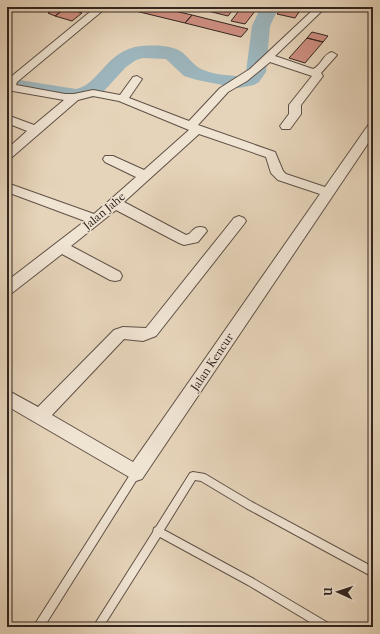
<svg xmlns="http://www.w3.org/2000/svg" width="380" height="634" viewBox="0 0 380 634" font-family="'IM FELL French Canon',serif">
<rect width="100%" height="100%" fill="#e6d4ba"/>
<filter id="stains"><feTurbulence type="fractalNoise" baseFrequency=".005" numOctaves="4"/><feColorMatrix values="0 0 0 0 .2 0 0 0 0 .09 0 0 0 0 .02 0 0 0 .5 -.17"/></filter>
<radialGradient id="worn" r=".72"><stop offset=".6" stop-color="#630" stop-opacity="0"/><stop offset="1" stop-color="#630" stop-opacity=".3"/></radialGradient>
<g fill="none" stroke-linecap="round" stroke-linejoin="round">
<path fill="#9cb5bc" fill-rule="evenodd" d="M 261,7 L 279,7 L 270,26 L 266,72 L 259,82 L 254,85 L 238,88 L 197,80 L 184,76 L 166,59 L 143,58 L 136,60 L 126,67 L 103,92 L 95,97 L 76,101 L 7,90 L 7,78 L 76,89 C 100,84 106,50 141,46 C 153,45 174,45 183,53 C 189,58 193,64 199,68 C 210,74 228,76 241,76 L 246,72 L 252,26 Z"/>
</g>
<path fill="#cf8f82" stroke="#322520" d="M 57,7 L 64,9 L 55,16 L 48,13 Z
M 119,7 L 157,7 L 192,15 L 185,23 Z
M 192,7 L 235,7 L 228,16 Z
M 242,7 L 259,7 L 255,11 L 241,8 Z
M 66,8 L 82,13 L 72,21 L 55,16 Z
M 241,8 L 255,11 L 245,24 L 231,21 Z
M 282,8 L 299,12 L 295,18 L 277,14 Z
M 192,15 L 248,29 L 241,37 L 185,23 Z
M 312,32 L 328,36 L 323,42 L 307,38 Z
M 307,38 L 323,42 L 305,63 L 289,58 Z"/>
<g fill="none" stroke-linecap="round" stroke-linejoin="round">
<defs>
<path id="lane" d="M 136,469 L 139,470 L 140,473 L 139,476 L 44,627 L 33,627 L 133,470 Z
M 193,472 L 205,474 L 252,502 L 373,567 L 373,577 L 246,508 L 201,481 L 195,480 L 164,530 L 254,579 L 330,624 L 332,627 L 318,627 L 248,585 L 160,537 L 103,627 L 93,627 L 153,532 L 154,528 L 156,527 L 190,473 Z"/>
<path id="street" d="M 96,7 L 107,7 L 17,82 L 16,85 L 65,94 L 74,94 L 93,90 L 120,95 L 133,77 L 137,76 L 142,79 L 129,98 L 189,121 L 220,88 L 250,69 L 316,7 L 326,7 L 275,56 L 313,69 C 321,66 323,54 332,52 L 337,55 L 321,73 L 323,76 L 301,105 L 301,114 L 290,129 L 282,129 L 280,126 L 289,114 L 289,105 L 312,76 L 270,62 L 247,81 L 228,92 L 198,125 L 275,152 L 283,171 L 286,174 L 325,187 L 369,124 L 373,123 L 373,136 L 142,479 L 136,481 L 7,406 L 7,390 L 38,407 L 114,330 L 123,327 L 146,328 L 234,218 L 239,216 L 244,218 L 246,221 L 244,224 L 156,336 L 143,341 L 124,339 L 52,415 L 133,462 L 320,194 L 278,180 L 271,173 L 266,157 L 199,134 L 124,202 L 186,235 L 189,234 C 194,229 197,225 205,228 L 207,231 L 198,242 L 184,245 L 179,243 L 116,210 L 71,246 L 120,272 L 122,276 L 120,280 L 115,281 L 110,280 L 62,254 L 12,293 L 7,295 L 7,281 L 85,221 L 7,192 L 7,183 L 94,214 L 136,177 L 105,162 L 103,159 L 105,156 L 113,156 L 144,170 L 189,130 L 119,101 L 93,96 L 78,100 L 11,158 L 7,159 L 7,149 L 27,131 L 7,123 L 7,115 L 34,125 L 64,100 L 7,90 L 7,80 Z
M 363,7 L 373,7 L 373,11 L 365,9 Z"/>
</defs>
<use href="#lane" stroke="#5f5146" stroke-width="2"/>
<use href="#street" stroke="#5f5146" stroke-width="2"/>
<use href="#lane" fill="#efe3d2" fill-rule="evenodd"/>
<use href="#street" fill="#efe3d2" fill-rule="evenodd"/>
</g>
<g text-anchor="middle" stroke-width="3" stroke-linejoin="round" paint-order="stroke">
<g font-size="12" fill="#322520" stroke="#efe3d2">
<text transform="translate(104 211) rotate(-40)" y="4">Jalan Jahe</text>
<text transform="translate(212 362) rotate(-56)" y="4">Jalan Kencur</text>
</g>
</g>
<rect width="380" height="634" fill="none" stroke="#e6d4ba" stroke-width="24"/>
<rect x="8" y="8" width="364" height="618" fill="none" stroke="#322520" stroke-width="2"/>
<rect x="12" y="12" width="356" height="610" fill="none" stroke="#322520"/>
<g transform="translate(338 592) rotate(273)" stroke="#efe3d2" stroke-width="3" paint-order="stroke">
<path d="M0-3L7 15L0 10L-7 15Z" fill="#322520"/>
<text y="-6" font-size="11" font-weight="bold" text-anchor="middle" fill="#322520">U</text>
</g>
<rect width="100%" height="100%" filter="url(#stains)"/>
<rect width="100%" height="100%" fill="url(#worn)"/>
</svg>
